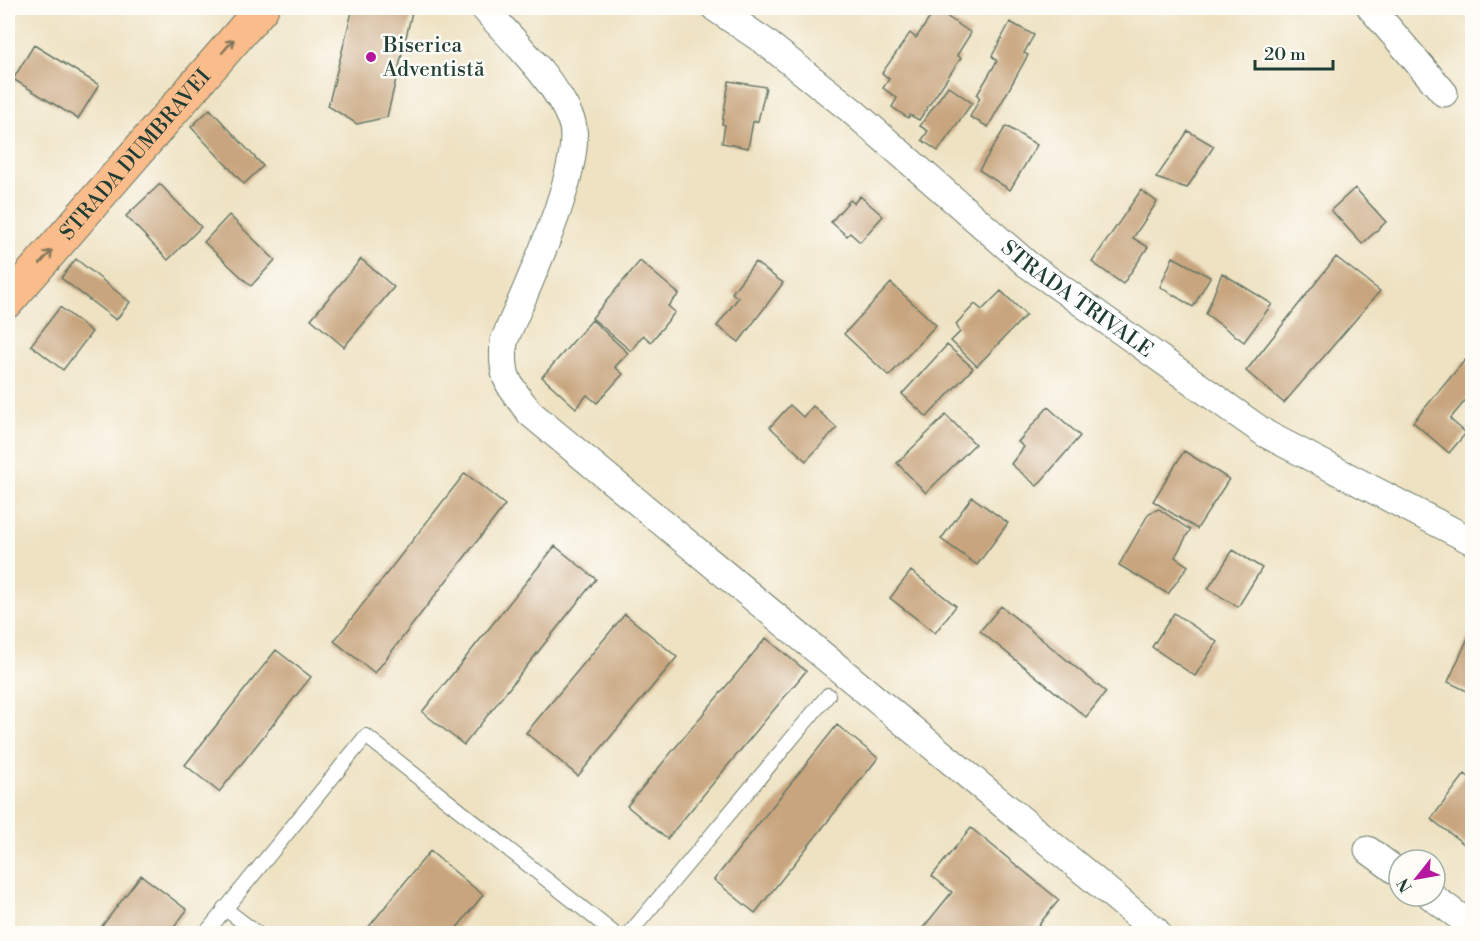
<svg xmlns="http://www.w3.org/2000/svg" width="1480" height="941" viewBox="0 0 1480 941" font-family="'Libre Bodoni',serif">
<rect width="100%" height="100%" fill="#fdfcf7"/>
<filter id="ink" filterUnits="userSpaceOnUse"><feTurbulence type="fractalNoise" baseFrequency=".0167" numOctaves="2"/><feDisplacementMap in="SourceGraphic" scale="12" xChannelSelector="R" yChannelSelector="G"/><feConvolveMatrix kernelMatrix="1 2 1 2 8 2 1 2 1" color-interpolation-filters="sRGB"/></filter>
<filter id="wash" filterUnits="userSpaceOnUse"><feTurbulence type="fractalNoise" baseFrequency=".008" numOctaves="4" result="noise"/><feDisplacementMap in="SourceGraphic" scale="24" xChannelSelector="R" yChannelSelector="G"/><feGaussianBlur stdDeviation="1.35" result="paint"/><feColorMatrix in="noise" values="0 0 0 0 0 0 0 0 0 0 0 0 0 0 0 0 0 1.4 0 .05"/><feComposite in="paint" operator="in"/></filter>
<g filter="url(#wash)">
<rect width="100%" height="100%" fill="#eee2c2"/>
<g id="blocks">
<path fill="#c8a57e" d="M 353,8 L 413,8 L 387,117 L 357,124 L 328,106 Z
M 936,9 L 971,33 L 957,55 L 961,58 L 919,120 L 910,115 L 908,118 L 892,107 L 897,98 L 883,88 L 889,79 L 882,73 L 910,33 L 916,38 Z
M 1010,22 L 1034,35 L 1024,53 L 1028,55 L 988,127 L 970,117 L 980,98 L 977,95 L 997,61 L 992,56 Z
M 34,45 L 99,85 L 78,119 L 13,79 Z
M 729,81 L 766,87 L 758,121 L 753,122 L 748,148 L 722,143 L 725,125 L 722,124 Z
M 948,86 L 972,103 L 938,151 L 922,140 L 928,131 L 920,126 Z
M 210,109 L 263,166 L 244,184 L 191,127 Z
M 1006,126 L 1037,145 L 1010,190 L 979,170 Z
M 1188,131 L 1214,146 L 1187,188 L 1156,178 Z
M 160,184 L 201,227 L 168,260 L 126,216 Z
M 1355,188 L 1386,222 L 1362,244 L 1331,210 Z
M 1141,190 L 1157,202 L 1133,238 L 1148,247 L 1123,284 L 1092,262 Z
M 860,196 L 883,216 L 860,242 L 850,233 L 847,236 L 831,222 L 850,200 L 854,203 Z
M 229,215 L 275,260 L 251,286 L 204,242 Z
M 1173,257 L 1210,277 L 1193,307 L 1160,287 Z
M 1336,257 L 1380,291 L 1284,403 L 1246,371 Z
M 76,259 L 130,302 L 116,320 L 61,278 Z
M 361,259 L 394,287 L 344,347 L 311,319 Z
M 640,261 L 679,294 L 668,306 L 675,312 L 651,342 L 643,335 L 631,351 L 592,318 Z
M 755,262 L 783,283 L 739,342 L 717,326 L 738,298 L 732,293 Z
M 1222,273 L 1272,304 L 1244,342 L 1206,314 Z
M 891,283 L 936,325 L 889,376 L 844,334 Z
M 1001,291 L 1026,315 L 977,366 L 951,341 L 960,332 L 956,324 L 975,304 L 982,310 Z
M 60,307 L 92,332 L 63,370 L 31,345 Z
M 592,320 L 628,353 L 615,367 L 623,374 L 597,403 L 587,395 L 576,408 L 542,377 Z
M 947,345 L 973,368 L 927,417 L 902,394 Z
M 1465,360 L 1472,367 L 1472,398 L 1469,396 L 1450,419 L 1466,433 L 1449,453 L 1413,422 Z
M 790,405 L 803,417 L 813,406 L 837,428 L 806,461 L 770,427 Z
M 1048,407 L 1080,436 L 1037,486 L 1011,464 L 1024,447 L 1018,442 Z
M 946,415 L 975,444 L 926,493 L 897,463 Z
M 1184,451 L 1229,479 L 1197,529 L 1153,501 Z
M 465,473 L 505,505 L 375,673 L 334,641 Z
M 972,497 L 1008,523 L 977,565 L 941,539 Z
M 1159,509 L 1190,530 L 1175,557 L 1188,566 L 1168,594 L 1119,565 L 1149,513 Z
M 555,546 L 596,579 L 464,745 L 422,712 Z
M 1233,550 L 1262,568 L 1238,607 L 1208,589 Z
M 911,571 L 956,606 L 935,633 L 890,598 Z
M 1001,606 L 1106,692 L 1086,717 L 980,631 Z
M 1174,613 L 1217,642 L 1195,676 L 1152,647 Z
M 625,614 L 677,657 L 578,776 L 526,733 Z
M 1472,629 L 1472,691 L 1471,693 L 1448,682 Z
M 766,638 L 806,671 L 667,839 L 627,806 Z
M 276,650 L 311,677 L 219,792 L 185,765 Z
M 837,725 L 878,758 L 755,913 L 714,880 Z
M 1465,774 L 1472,780 L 1472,850 L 1431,819 Z
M 971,828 L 1059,900 L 1031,934 L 1009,934 L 1002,928 L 997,934 L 918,934 L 952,892 L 932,876 Z
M 430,851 L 483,895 L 452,934 L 363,934 Z
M 141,875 L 187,910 L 169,934 L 96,934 Z"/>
</g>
</g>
<g filter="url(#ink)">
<use href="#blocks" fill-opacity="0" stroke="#677766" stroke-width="1.5"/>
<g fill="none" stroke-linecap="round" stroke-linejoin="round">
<defs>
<path id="service" d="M 224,908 L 258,934
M 205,934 L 366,736 L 615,934
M 629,934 L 828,695"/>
<g id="minor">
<path d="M 484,8 C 513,41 555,80 571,120 C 588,161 522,297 504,341 C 501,379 508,384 530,413 L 1156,931"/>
<path id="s1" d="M 715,8 L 764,41 L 851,110 L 1027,264 L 1266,434 L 1472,541"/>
<path d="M 1371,8 L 1444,93"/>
<path d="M 1368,850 L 1399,873"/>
<path d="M 1431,896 L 1472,926"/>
</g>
<g id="primary">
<path id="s2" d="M 8,301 L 262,8"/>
</g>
</defs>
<use href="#service" stroke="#677766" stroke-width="16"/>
<use href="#minor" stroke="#677766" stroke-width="29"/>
<use href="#primary" stroke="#677766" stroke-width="35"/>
<use href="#service" stroke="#fff" stroke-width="14"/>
<use href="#minor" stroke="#fff" stroke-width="27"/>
<use href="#primary" stroke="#f9bc8a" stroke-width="33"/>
</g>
<defs><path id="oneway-shaft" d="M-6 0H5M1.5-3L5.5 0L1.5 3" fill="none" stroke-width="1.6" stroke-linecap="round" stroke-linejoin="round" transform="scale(1.5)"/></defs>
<g stroke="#81765b">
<use href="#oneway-shaft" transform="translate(228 46) rotate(-49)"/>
<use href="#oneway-shaft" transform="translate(46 257) rotate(-49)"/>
</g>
</g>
<circle fill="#b5179e" stroke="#fdfcf7" stroke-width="2" cx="371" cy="57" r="6"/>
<g text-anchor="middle" stroke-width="5" stroke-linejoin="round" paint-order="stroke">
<g font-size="21" fill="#1f3d34" stroke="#fdfcf7" text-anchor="start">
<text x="383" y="52">Biserica<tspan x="383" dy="24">Adventistă</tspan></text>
</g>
<g font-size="21" fill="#1f3d34" stroke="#fdfcf7">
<text dy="7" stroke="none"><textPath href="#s2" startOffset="194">STRADA DUMBRAVEI</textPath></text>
<text dy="7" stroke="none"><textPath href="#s1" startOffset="465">STRADA TRIVALE</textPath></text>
</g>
</g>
<rect width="1480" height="941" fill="none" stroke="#fdfcf7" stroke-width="30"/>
<g transform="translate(1417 878) rotate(239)"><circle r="28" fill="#fdfcf7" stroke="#a4b0a9" stroke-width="1.5"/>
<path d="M0-4.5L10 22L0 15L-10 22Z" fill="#b5179e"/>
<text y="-9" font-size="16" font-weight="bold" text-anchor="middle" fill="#1f3d34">N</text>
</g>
<path d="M1255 60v9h78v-9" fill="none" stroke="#1f3d34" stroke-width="3"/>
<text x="1264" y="60" font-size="18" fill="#1f3d34" stroke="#fdfcf7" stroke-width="4.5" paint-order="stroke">20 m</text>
</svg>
